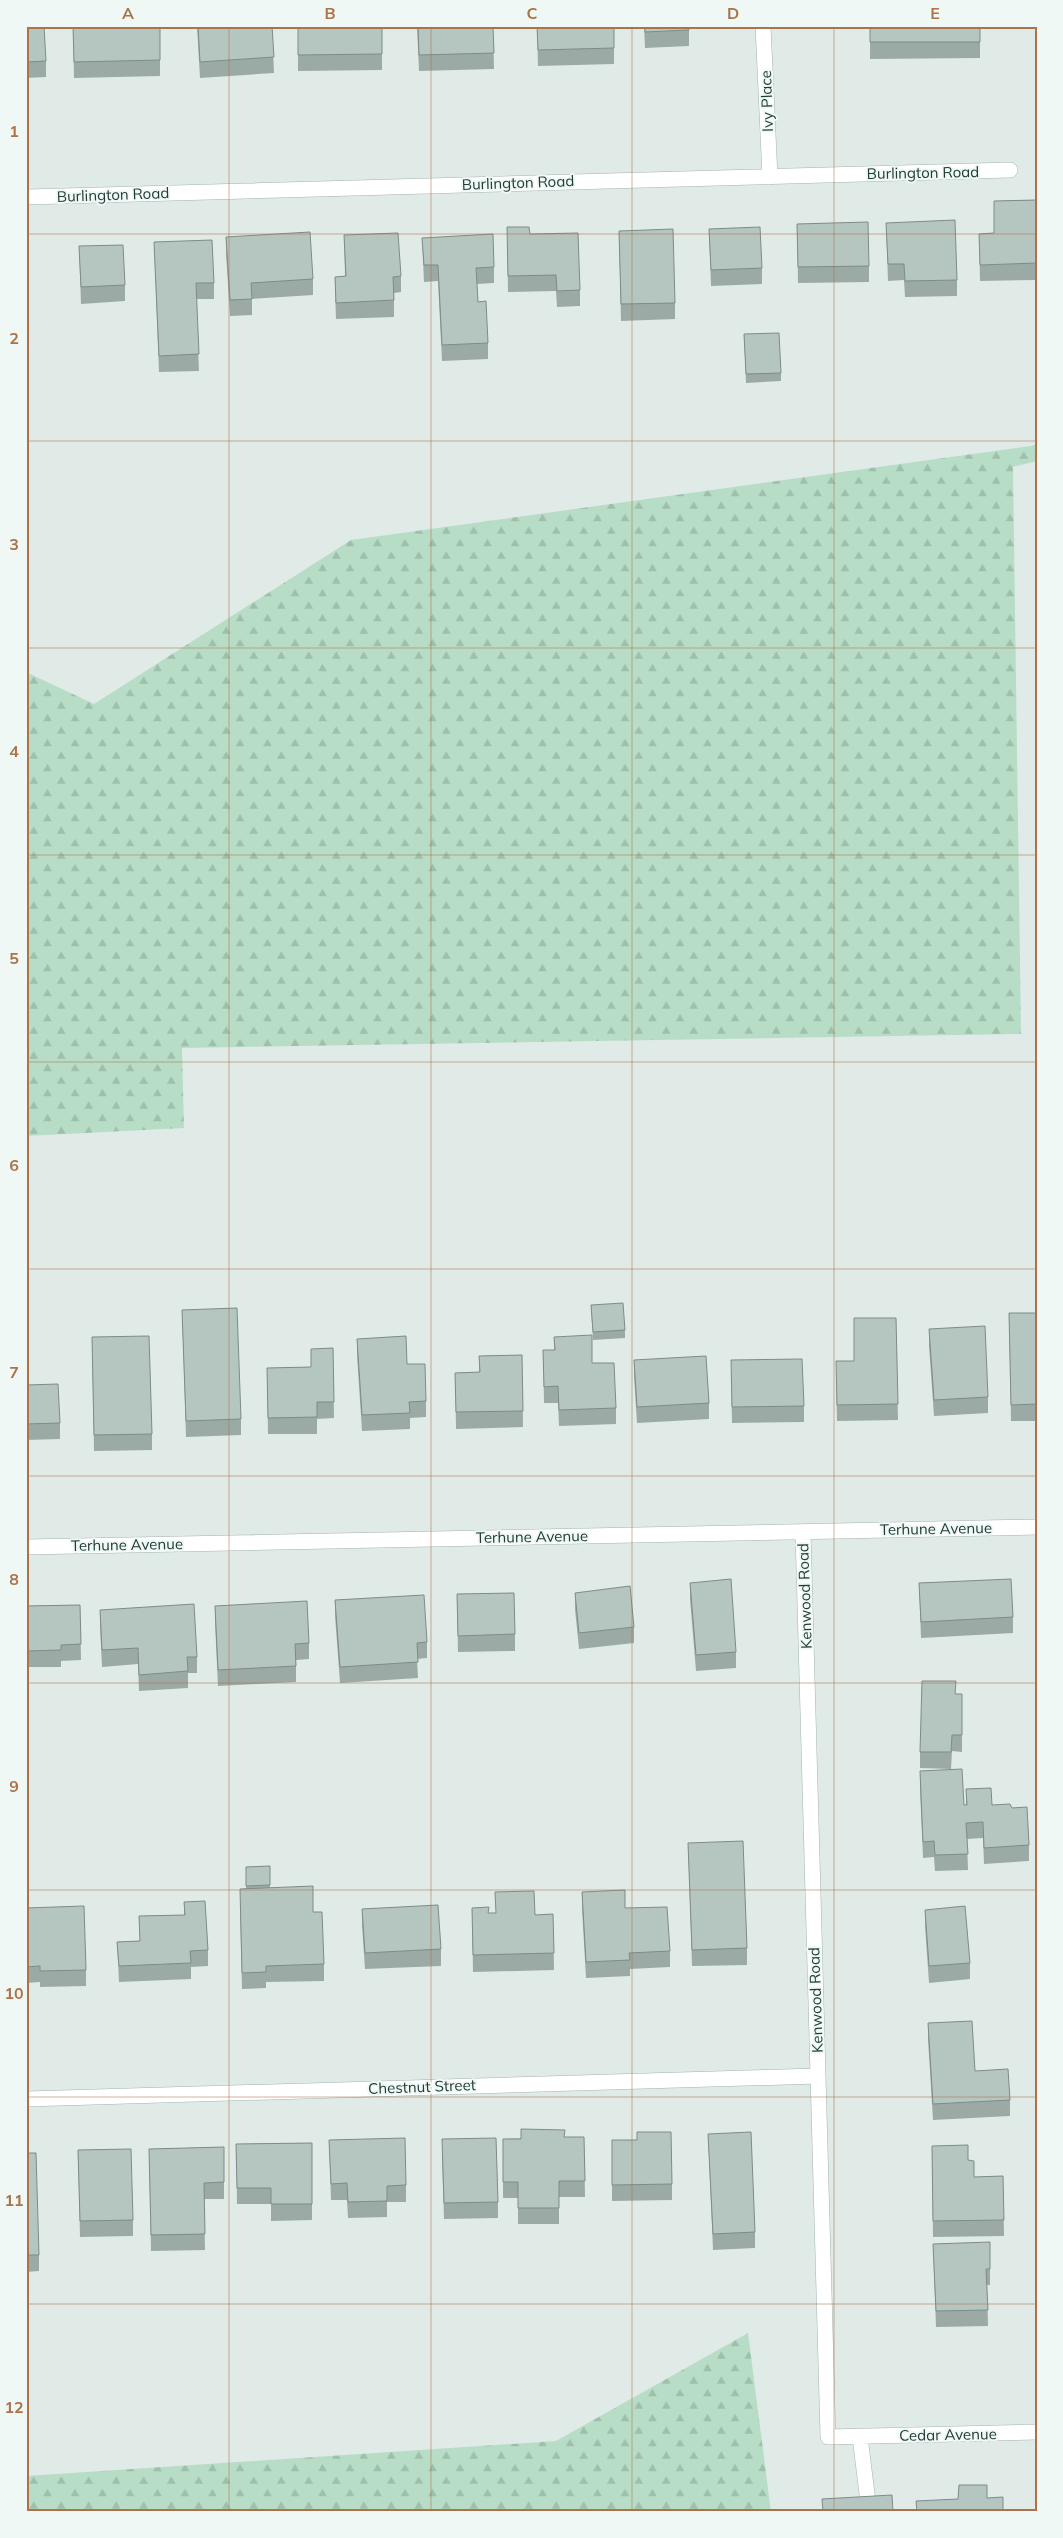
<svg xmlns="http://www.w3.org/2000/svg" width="1063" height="2538" viewBox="0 0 1063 2538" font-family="Mulish,sans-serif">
<defs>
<pattern id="forest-firs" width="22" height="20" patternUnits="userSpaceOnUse" patternTransform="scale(1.25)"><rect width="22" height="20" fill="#b8ddc7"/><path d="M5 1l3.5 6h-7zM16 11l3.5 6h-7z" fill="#9ebfac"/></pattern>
</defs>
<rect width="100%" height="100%" fill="#e0ebe8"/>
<path fill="url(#forest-firs)" d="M 1037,445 L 1037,461 L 1013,467 L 1021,1034 L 182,1048 L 184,1128 L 26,1136 L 26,672 L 94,704 L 351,540 Z
M 748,2333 L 771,2512 L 26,2512 L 26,2476 L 556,2441 Z"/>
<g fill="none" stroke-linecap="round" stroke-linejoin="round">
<defs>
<path id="street" d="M 763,26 L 770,177
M 26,197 L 1010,170
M 803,1532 L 828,2437 L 1037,2432
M 26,1547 L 1037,1527
M 26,2099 L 818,2076
M 860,2437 L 869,2510"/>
</defs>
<use href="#street" stroke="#a3b3b0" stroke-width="16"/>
<use href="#street" stroke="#fff" stroke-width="15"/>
</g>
<path fill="#9caaa6" d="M 26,26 L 46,61 L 46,77 L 26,78 Z
M 73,26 L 160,26 L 160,76 L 74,78 Z
M 197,26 L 272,26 L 274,73 L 200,78 Z
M 298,26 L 382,26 L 382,70 L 298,71 Z
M 417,26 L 493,26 L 494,69 L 419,71 Z
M 537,26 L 614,26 L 614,64 L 538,66 Z
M 644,26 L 689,26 L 689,46 L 645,48 Z
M 870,26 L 980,26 L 980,58 L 870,59 Z
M 1037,200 L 1037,280 L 980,281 L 979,234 L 994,233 L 994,201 Z
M 886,223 L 957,280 L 957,296 L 905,297 L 904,280 L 888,281 Z
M 797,224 L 869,266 L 869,282 L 798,283 Z
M 507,227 L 530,234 L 580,290 L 580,306 L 557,307 L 556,291 L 508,292 Z
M 709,229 L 762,268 L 762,284 L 711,286 Z
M 619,231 L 675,303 L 675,319 L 621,321 Z
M 344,235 L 401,276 L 401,292 L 394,293 L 394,317 L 336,319 L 335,293 L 335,277 L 345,276 Z
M 226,237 L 313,279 L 313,295 L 252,299 L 252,315 L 230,316 L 226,253 Z
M 422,238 L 494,267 L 494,283 L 477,284 L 478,302 L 488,343 L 488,359 L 442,361 L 438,281 L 424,282 Z
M 154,242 L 214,283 L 214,299 L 196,299 L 199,371 L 159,372 Z
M 79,246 L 125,285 L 125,301 L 81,304 Z
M 744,334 L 781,373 L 781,381 L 746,383 Z
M 591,1305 L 625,1330 L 625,1338 L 593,1340 Z
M 182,1310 L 241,1419 L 241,1435 L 186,1437 Z
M 1009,1313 L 1037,1313 L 1037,1421 L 1011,1421 Z
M 896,1318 L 898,1420 L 837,1421 L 836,1378 L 854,1361 Z
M 929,1329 L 988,1397 L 988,1413 L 934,1416 L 929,1346 Z
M 92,1337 L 152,1434 L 152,1450 L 94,1451 Z
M 554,1337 L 592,1363 L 616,1408 L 616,1424 L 559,1426 L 558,1403 L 544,1403 L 543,1350 L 554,1350 Z
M 357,1339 L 407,1364 L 426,1401 L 426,1417 L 410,1418 L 410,1429 L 362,1431 L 357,1355 Z
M 333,1348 L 334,1418 L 317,1419 L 317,1434 L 268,1434 L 267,1368 L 311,1367 Z
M 522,1355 L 523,1427 L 456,1429 L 455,1373 L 479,1372 L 479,1356 Z
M 634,1360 L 709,1403 L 709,1419 L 637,1423 L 634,1376 Z
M 731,1376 L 804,1406 L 804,1422 L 732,1423 Z
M 26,1385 L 60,1423 L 60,1439 L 26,1440 Z
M 690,1583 L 736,1652 L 736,1668 L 696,1671 L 690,1599 Z
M 919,1583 L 1013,1617 L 1013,1633 L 921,1638 Z
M 575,1593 L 634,1627 L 634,1643 L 579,1649 L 575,1609 Z
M 457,1594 L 515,1634 L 515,1651 L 458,1652 Z
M 335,1600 L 427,1642 L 427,1658 L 417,1659 L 418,1678 L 340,1683 L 335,1616 Z
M 80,1605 L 81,1660 L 61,1661 L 61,1667 L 28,1667 L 28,1672 L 26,1672 L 26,1606 Z
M 215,1606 L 309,1643 L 309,1659 L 296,1660 L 296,1682 L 218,1686 L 215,1622 Z
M 100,1610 L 197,1657 L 197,1673 L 188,1673 L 188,1688 L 139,1691 L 138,1664 L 102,1667 L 100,1626 Z
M 956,1694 L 962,1694 L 962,1752 L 952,1751 L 951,1769 L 920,1768 L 920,1752 Z
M 920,1771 L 964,1805 L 966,1805 L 966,1789 L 992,1805 L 1029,1845 L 1029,1861 L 984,1864 L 983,1838 L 967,1839 L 968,1870 L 935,1871 L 934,1857 L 923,1858 L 920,1788 Z
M 688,1843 L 747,1948 L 747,1965 L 692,1966 Z
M 270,1866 L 270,1888 L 313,1912 L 324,1964 L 324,1981 L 266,1982 L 266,1988 L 242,1989 L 240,1905 L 246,1888 L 246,1867 Z
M 582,1892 L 625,1908 L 670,1951 L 670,1967 L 630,1969 L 630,1976 L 586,1978 L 582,1908 Z
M 184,1902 L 208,1950 L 208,1966 L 191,1967 L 191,1979 L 119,1982 L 117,1942 L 140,1941 L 139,1916 L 184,1915 Z
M 26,1908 L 86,1970 L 86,1986 L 40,1987 L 40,1982 L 26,1983 Z
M 472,1908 L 488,1913 L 535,1915 L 553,1914 L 554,1970 L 473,1972 Z
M 362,1909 L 441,1949 L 441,1966 L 365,1969 L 362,1925 Z
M 925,1910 L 970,1963 L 970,1979 L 929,1983 L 925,1926 Z
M 928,2023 L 975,2071 L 1010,2100 L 1010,2116 L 933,2120 L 928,2039 Z
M 708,2134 L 755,2232 L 755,2248 L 713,2250 Z
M 565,2137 L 584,2137 L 585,2197 L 559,2197 L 559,2224 L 518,2224 L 518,2198 L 503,2198 L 503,2139 Z
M 329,2140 L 406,2185 L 406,2202 L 387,2202 L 387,2217 L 348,2218 L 347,2200 L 331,2200 Z
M 612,2140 L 672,2184 L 672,2200 L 612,2201 Z
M 312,2143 L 312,2220 L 271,2221 L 271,2204 L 237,2204 L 236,2144 Z
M 932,2146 L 968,2160 L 974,2177 L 1003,2176 L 1004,2236 L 933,2237 Z
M 224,2147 L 224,2199 L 204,2199 L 205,2250 L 151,2251 L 149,2149 Z
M 78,2150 L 133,2220 L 133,2236 L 80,2237 Z
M 26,2153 L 39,2255 L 39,2271 L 26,2272 Z
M 442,2155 L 498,2202 L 498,2218 L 444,2219 Z
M 933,2244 L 990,2269 L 990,2285 L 987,2285 L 988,2326 L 936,2327 Z"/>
<path fill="#b5c6c1" stroke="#7f8b87" d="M 26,26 L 44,26 L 46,61 L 26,62 Z
M 73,26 L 160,26 L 160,60 L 74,62 Z
M 198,26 L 272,26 L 274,57 L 200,62 Z
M 298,26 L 382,26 L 382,54 L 298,55 Z
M 418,26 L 493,26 L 494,53 L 419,55 Z
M 537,26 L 614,26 L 614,48 L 538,50 Z
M 645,26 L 689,26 L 689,30 L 645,32 Z
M 870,26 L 980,26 L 980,42 L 870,42 Z
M 1037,200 L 1037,263 L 980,265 L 979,234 L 994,233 L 994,201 Z
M 955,220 L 957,280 L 905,281 L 904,264 L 888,264 L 886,223 Z
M 868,222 L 869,266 L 798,267 L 797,224 Z
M 507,227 L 529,227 L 530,234 L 578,233 L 580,290 L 557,291 L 556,275 L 508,276 Z
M 760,227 L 762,268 L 711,270 L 709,229 Z
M 673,229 L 675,303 L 621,304 L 619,231 Z
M 310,232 L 313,279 L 251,283 L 252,299 L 230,300 L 226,237 Z
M 398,233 L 401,276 L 393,277 L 394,300 L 336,303 L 335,277 L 346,276 L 344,235 Z
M 493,234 L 494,267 L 476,268 L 478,302 L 486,301 L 488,343 L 442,345 L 438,265 L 424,265 L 422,238 Z
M 212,240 L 214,283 L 196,283 L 199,354 L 159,356 L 154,242 Z
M 123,245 L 125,285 L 81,287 L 79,246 Z
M 779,333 L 781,373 L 746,374 L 744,334 Z
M 623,1303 L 625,1330 L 593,1332 L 591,1305 Z
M 237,1308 L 241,1419 L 186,1421 L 182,1310 Z
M 1009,1313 L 1037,1313 L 1037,1404 L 1011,1405 Z
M 854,1318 L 896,1318 L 898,1404 L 837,1405 L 836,1361 L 854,1361 Z
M 985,1326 L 988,1397 L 934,1400 L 929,1329 Z
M 592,1335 L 592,1363 L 614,1363 L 616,1408 L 559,1410 L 558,1386 L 544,1387 L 543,1350 L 555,1350 L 554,1337 Z
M 149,1336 L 152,1434 L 94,1435 L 92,1337 Z
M 406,1336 L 407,1364 L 425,1364 L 426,1401 L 409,1402 L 410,1413 L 362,1415 L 357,1339 Z
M 333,1348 L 334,1402 L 317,1402 L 317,1417 L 268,1418 L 267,1368 L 311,1367 L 311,1349 Z
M 522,1355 L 523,1411 L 456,1412 L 455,1373 L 480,1372 L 479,1356 Z
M 706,1356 L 709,1403 L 637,1407 L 634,1360 Z
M 802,1359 L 804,1406 L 732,1407 L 731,1360 Z
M 58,1384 L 60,1423 L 26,1424 L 26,1385 Z
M 731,1579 L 736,1652 L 696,1655 L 690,1583 Z
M 1011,1579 L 1013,1617 L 921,1622 L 919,1583 Z
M 630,1586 L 634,1627 L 579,1633 L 575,1593 Z
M 514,1593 L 515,1634 L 458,1636 L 457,1594 Z
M 424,1595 L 427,1642 L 417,1643 L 418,1662 L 340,1667 L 335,1600 Z
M 307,1601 L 309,1643 L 295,1644 L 296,1666 L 218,1670 L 215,1606 Z
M 194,1604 L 197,1657 L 187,1657 L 188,1671 L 139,1675 L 138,1648 L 102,1650 L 100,1610 Z
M 80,1605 L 81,1644 L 61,1645 L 61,1650 L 28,1651 L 28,1656 L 26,1656 L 26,1606 Z
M 922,1681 L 956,1681 L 955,1694 L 962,1694 L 962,1735 L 952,1735 L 951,1752 L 920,1752 Z
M 962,1769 L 964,1805 L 967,1805 L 966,1789 L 991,1788 L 992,1805 L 1010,1804 L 1012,1808 L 1027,1807 L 1029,1845 L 984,1848 L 983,1822 L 966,1823 L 968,1854 L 935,1855 L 934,1841 L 923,1842 L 920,1771 Z
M 743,1841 L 747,1948 L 692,1950 L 688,1843 Z
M 270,1866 L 270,1885 L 246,1886 L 246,1867 Z
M 313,1886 L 313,1912 L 322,1912 L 324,1964 L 266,1966 L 266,1972 L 242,1973 L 240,1889 Z
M 625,1890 L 625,1908 L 667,1907 L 670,1951 L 629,1953 L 630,1960 L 586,1962 L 582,1892 Z
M 534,1891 L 535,1915 L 553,1914 L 554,1953 L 473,1955 L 472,1908 L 489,1907 L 488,1913 L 496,1913 L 495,1892 Z
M 205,1901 L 208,1950 L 190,1951 L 191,1963 L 119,1966 L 117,1942 L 140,1941 L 139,1916 L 185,1915 L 184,1902 Z
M 438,1905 L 441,1949 L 365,1953 L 362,1909 Z
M 84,1906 L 86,1970 L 40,1971 L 40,1966 L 26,1967 L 26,1908 Z
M 965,1906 L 970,1963 L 929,1966 L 925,1910 Z
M 972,2021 L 975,2071 L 1008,2069 L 1010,2100 L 933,2104 L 928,2023 Z
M 521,2129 L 565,2130 L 564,2137 L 584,2137 L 585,2181 L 559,2181 L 559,2208 L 518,2208 L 518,2182 L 503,2182 L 503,2139 L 521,2139 Z
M 637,2132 L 671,2132 L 672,2184 L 612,2185 L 612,2140 L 637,2140 Z
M 751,2132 L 755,2232 L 713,2234 L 708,2134 Z
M 405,2138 L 406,2185 L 387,2186 L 387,2201 L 348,2202 L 347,2183 L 331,2184 L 329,2140 Z
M 496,2138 L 498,2202 L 444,2203 L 442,2139 Z
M 312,2143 L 312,2204 L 271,2204 L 271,2188 L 237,2188 L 236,2144 Z
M 968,2145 L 968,2160 L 974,2161 L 974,2177 L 1003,2176 L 1004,2220 L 933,2221 L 932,2146 Z
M 224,2147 L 224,2182 L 204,2183 L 205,2234 L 151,2235 L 149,2149 Z
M 131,2149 L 133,2220 L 80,2221 L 78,2150 Z
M 26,2153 L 36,2153 L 39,2255 L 26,2255 Z
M 990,2242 L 990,2269 L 986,2269 L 988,2310 L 936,2311 L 933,2244 Z
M 959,2485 L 987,2485 L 987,2498 L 1003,2497 L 1003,2512 L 917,2512 L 916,2501 L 958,2499 Z
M 892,2495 L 893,2512 L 823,2512 L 822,2499 Z"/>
<path fill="none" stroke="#ab734a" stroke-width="1" stroke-opacity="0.55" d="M 229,26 L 229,2512M 431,26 L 431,2512M 632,26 L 632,2512M 834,26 L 834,2512M 26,234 L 1037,234M 26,441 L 1037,441M 26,648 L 1037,648M 26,855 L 1037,855M 26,1062 L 1037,1062M 26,1269 L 1037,1269M 26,1476 L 1037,1476M 26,1683 L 1037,1683M 26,1890 L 1037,1890M 26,2097 L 1037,2097M 26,2304 L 1037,2304"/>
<g text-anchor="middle" stroke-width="4" stroke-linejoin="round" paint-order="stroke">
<g font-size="15" fill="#203c38" stroke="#f0f8f5">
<text transform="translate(767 101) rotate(-92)" y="5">Ivy Place</text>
<text transform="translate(923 173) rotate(-1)" y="5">Burlington Road</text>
<text transform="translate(518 183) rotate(-2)" y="5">Burlington Road</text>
<text transform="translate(113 195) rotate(-2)" y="5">Burlington Road</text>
<text transform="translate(936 1529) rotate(-1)" y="5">Terhune Avenue</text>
<text transform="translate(532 1537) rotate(-1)" y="5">Terhune Avenue</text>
<text transform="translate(127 1545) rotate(-1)" y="5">Terhune Avenue</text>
<text transform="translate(805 1596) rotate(-92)" y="5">Kenwood Road</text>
<text transform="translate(816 2000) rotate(-92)" y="5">Kenwood Road</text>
<text transform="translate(422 2087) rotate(-2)" y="5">Chestnut Street</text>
<text transform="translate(948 2435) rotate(-1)" y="5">Cedar Avenue</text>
</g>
</g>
<rect width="1063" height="2538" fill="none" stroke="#f0f8f5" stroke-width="55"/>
<rect x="28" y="28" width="1008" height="2482" fill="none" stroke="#ab734a" stroke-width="2"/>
<g font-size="16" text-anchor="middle" font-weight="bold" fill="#ab734a">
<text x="128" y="19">A</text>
<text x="330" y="19">B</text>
<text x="532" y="19">C</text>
<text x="733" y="19">D</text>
<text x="935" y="19">E</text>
<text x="14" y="137">1</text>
<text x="14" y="344">2</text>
<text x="14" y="550">3</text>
<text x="14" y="757">4</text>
<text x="14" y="964">5</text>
<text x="14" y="1171">6</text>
<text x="14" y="1378">7</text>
<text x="14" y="1585">8</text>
<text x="14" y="1792">9</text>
<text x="14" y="1999">10</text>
<text x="14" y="2206">11</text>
<text x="14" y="2413">12</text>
</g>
</svg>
